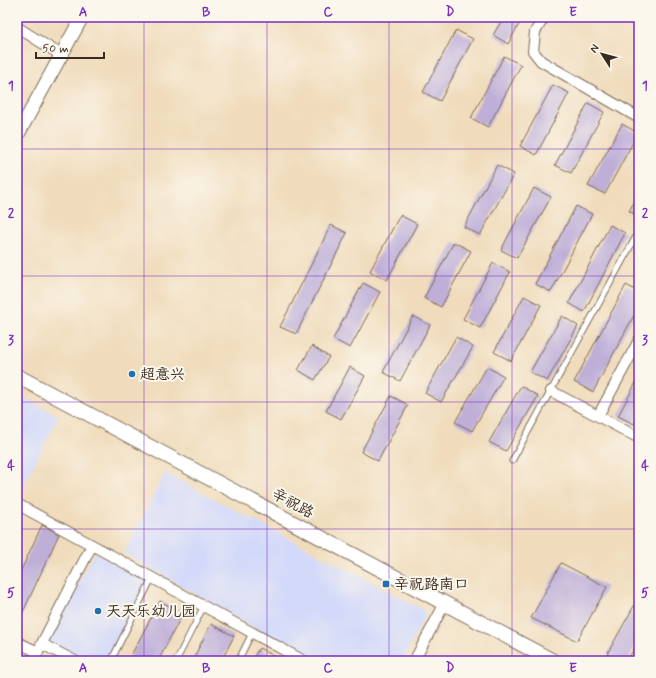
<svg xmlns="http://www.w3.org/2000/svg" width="656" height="678" viewBox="0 0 656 678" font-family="Mynerve,'LXGW WenKai TC',sans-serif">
<rect width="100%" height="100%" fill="#fbf7ec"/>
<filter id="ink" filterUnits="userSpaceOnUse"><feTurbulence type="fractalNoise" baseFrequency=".025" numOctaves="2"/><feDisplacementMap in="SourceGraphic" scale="8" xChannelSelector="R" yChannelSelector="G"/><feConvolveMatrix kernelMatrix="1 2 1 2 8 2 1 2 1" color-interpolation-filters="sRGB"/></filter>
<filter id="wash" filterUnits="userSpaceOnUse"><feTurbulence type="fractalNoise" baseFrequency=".012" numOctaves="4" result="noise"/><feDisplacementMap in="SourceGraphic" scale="16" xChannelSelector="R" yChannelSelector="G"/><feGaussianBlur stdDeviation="0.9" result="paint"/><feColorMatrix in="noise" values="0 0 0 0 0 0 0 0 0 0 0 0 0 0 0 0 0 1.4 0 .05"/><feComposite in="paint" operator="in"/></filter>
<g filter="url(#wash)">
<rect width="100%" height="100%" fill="#f0dcbc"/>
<path fill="#d3d9f9" d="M 17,394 L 59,416 L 19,494 L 17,493 Z
M 165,473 L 427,612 L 402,661 L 313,661 L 124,553 Z
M 95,552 L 147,581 L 107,661 L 86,661 L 47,641 Z"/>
<g id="blocks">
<path fill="#beaed8" d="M 504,17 L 523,17 L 508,44 L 493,35 Z
M 456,30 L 473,39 L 440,101 L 423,92 Z
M 504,56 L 521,65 L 488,127 L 471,118 Z
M 553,85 L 569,93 L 536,155 L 520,146 Z
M 588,103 L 604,112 L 571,173 L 555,165 Z
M 622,124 L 638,133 L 605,194 L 588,186 Z
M 497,165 L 514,174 L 480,235 L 464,227 Z
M 534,188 L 551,197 L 517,258 L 501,250 Z
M 639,193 L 639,216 L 629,211 Z
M 576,206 L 592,214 L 551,292 L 535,284 Z
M 400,215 L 417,224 L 387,280 L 370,271 Z
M 331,225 L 347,233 L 296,334 L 280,327 Z
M 610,225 L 625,233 L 584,312 L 569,303 Z
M 454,242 L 471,251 L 441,307 L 424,298 Z
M 493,263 L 510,272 L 480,328 L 463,319 Z
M 363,283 L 380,292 L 350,348 L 333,339 Z
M 626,285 L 639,292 L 639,306 L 593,392 L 574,382 Z
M 524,296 L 541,305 L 511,361 L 494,352 Z
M 413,316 L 430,325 L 400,381 L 383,372 Z
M 562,316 L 578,326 L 547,381 L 530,372 Z
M 456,337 L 473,347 L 441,402 L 425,393 Z
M 312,346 L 329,357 L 315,380 L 298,370 Z
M 350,367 L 365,376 L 341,419 L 326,411 Z
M 487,367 L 504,376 L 472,431 L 455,422 Z
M 639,377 L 639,415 L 634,424 L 618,416 Z
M 521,386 L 538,396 L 506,451 L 489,442 Z
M 391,396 L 408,405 L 378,461 L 361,452 Z
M 42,525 L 59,534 L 17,625 L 17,579 Z
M 561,563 L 607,587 L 577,641 L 531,618 Z
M 639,597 L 639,640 L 627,661 L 621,661 L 607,654 Z
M 160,601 L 183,613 L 158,661 L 128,661 Z
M 211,624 L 234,636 L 221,661 L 192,661 Z
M 259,648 L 284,661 L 252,661 Z"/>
</g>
</g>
<g filter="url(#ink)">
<use href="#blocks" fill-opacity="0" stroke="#7a6855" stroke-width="1"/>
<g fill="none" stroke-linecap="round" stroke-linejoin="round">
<defs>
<path id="service" d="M 512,461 L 639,231
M 111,661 L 152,578
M 176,661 L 204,606
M 238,661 L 252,633"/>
<path id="minor" d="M 544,17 L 535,32 L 533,51 L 541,61 L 639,118
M 17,27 L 61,55
M 551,391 L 639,438
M 598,416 L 639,340
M 17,504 L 92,545
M 17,642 L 38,652
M 42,644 L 75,661
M 33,661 L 92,545 L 304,661
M 414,661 L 445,603"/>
<path id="tertiary" d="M 17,136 L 82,17"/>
<path id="secondary" d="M 17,376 L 553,661"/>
</defs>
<use href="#service" stroke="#7a6855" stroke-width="7"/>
<use href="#minor" stroke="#7a6855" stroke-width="12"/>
<use href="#tertiary" stroke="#7a6855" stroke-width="15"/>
<use href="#secondary" stroke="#7a6855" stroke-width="16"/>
<use href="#service" stroke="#fff" stroke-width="5"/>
<use href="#minor" stroke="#fff" stroke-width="10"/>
<use href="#tertiary" stroke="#fff" stroke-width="13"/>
<use href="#secondary" stroke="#fff" stroke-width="14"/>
</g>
</g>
<path fill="none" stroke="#7b2cbf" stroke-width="1" stroke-opacity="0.55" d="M 144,17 L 144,661M 267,17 L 267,661M 389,17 L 389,661M 512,17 L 512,661M 17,149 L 639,149M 17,276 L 639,276M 17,402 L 639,402M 17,529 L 639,529"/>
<g fill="#1f6fb2" stroke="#fbf7ec" stroke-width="1.5">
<circle cx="132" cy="374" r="4"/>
<rect x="382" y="580" width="8" height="8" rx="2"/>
<circle cx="98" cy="611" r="4"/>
</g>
<g text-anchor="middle" stroke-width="4" stroke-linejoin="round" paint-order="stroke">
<g font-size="15" fill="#3b2a1e" stroke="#fbf7ec" text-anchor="start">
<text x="140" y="379">超意兴</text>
<text x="394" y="589">辛祝路南口</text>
<text x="106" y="616">天天乐幼儿园</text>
</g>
<g font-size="15" fill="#3b2a1e" stroke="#fbf7ec">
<text transform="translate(293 503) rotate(28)" y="5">辛祝路</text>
</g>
</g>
<rect width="656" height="678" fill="none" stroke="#fbf7ec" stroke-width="44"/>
<g transform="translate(602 54) rotate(306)" stroke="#fbf7ec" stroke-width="3" paint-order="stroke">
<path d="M0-3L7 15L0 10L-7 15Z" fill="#3b2a1e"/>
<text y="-6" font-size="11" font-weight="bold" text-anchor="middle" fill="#3b2a1e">N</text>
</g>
<path d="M36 52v6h68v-6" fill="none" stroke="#3b2a1e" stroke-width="2"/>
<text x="42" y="52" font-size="12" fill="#3b2a1e" stroke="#fbf7ec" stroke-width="3" paint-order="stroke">50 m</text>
<rect x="22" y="22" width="612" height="634" fill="none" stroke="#7b2cbf" stroke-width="1.5"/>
<g font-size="13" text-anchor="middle" font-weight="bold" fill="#7b2cbf">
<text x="83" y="16">A</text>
<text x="206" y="16">B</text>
<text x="328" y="16">C</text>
<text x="450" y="16">D</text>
<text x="573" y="16">E</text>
<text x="11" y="90">1</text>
<text x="645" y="90">1</text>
<text x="11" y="217">2</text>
<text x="645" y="217">2</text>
<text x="11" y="344">3</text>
<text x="645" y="344">3</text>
<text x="11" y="470">4</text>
<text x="645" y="470">4</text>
<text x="11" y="597">5</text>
<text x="645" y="597">5</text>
<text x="83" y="672">A</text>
<text x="206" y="672">B</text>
<text x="328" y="672">C</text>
<text x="450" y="672">D</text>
<text x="573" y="672">E</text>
</g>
</svg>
